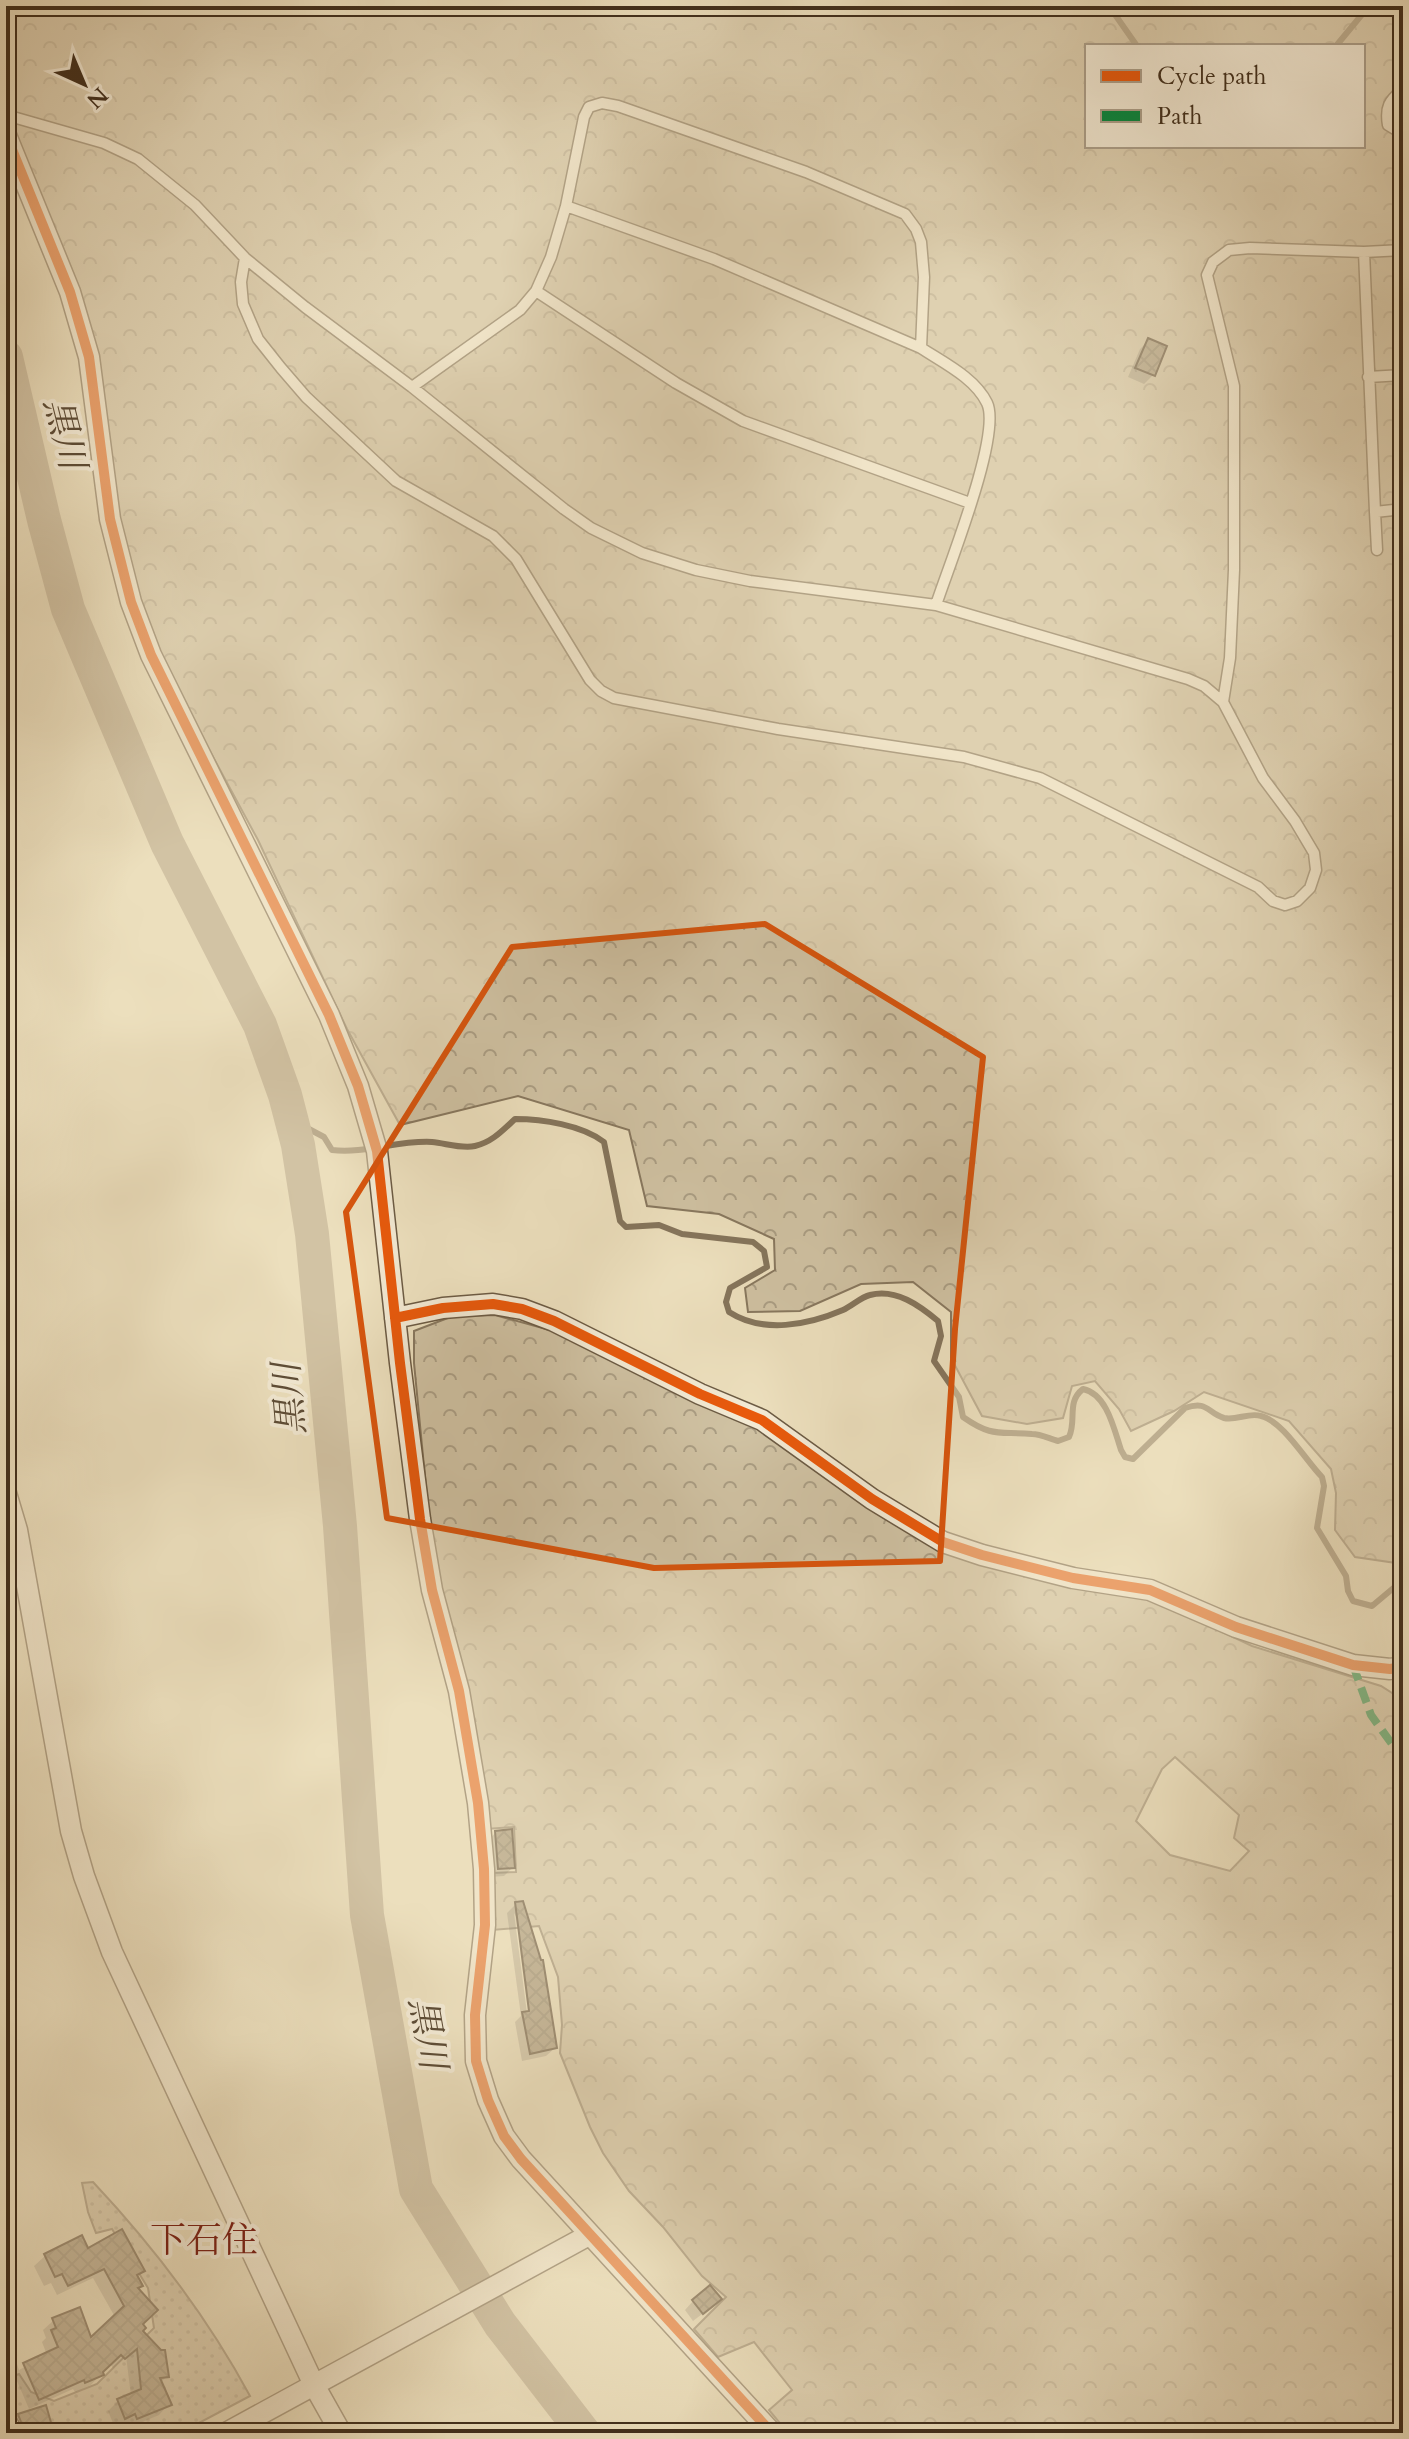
<svg xmlns="http://www.w3.org/2000/svg" width="1409" height="2439" viewBox="0 0 1409 2439" font-family="Cardo,'Noto Serif JP',serif">
<defs>
<pattern id="green-dots" width="8" height="8" patternUnits="userSpaceOnUse" patternTransform="scale(2)"><rect width="8" height="8" fill="#cfc1a2"/><path d="M2 2h.1M6 6h.1" fill="none" stroke="#aa9d83" stroke-width="1.8" stroke-linecap="round"/></pattern>
<pattern id="forest-crowns" width="20" height="18" patternUnits="userSpaceOnUse" patternTransform="scale(2)"><rect width="20" height="18" fill="#cfc1a2"/><path d="M2 6a3 3 0 1 1 6 0M12 15a3 3 0 1 1 6 0" fill="none" stroke="#aa9d83"/></pattern>
<pattern id="building-cross-hatch" width="8" height="8" patternUnits="userSpaceOnUse" patternTransform="scale(2)"><rect width="8" height="8" fill="#9a8b70"/><path d="M0 0l8 8M0 8l8-8" fill="none" stroke="#7f725b"/></pattern>
</defs>
<rect width="100%" height="100%" fill="#ecdfbd"/>
<filter id="stains"><feTurbulence type="fractalNoise" baseFrequency=".0025" numOctaves="4"/><feColorMatrix values="0 0 0 0 .2 0 0 0 0 .09 0 0 0 0 .02 0 0 0 .5 -.17"/></filter>
<radialGradient id="worn" r=".72"><stop offset=".6" stop-color="#630" stop-opacity="0"/><stop offset="1" stop-color="#630" stop-opacity=".3"/></radialGradient>
<path fill="url(#green-dots)" stroke="#88785f" stroke-width="2" d="M 93,2182 C 154,2247 208,2318 250,2396 L 180,2433 L 34,2433 L 6,2404 L 6,2379 L 19,2374 L 31,2392 L 54,2401 L 97,2384 L 154,2328 L 148,2288 L 112,2229 L 96,2233 L 88,2212 L 82,2183 Z"/>
<path fill="url(#forest-crowns)" stroke="#88785f" stroke-width="2" fill-rule="evenodd" d="M 6,6 L 1403,6 L 1403,1564 L 1355,1557 L 1335,1530 L 1336,1493 L 1331,1469 L 1289,1421 L 1204,1392 L 1174,1411 L 1131,1431 L 1119,1409 L 1095,1381 L 1072,1386 L 1063,1418 L 1027,1424 L 982,1416 L 951,1358 L 951,1312 L 913,1282 L 861,1284 L 800,1311 L 748,1312 L 745,1288 L 775,1270 L 774,1239 L 719,1214 L 647,1206 L 629,1130 L 518,1096 L 400,1125 L 347,1029 L 258,840 L 179,694 L 141,609 L 118,517 L 108,454 L 22,159 L 6,113 ZM 1087,46 L 1363,46 L 1363,146 L 1087,146 Z
M 495,1315 L 557,1332 L 759,1427 L 941,1548 L 1149,1597 L 1252,1646 L 1381,1686 L 1403,1700 L 1403,2433 L 788,2433 L 769,2410 L 792,2390 L 754,2342 L 718,2357 L 694,2329 L 726,2297 L 702,2276 L 663,2227 L 629,2191 L 603,2153 L 590,2127 L 560,2053 L 562,2025 L 558,1977 L 539,1926 L 492,1930 L 492,1873 L 516,1872 L 514,1827 L 486,1829 L 434,1570 L 414,1363 L 414,1331 L 453,1316 ZM 1175,1757 L 1239,1815 L 1234,1838 L 1249,1851 L 1230,1871 L 1170,1855 L 1136,1821 L 1162,1769 Z"/>
<path fill="#0003" fill-rule="evenodd" d="M 1149,340 L 1153,375 L 1144,384 L 1128,377 L 1140,349 Z
M 496,1832 L 513,1867 L 504,1876 L 489,1877 L 487,1842 Z
M 516,1904 L 555,2048 L 546,2056 L 522,2061 L 515,2022 L 521,2016 L 507,1913 ZM 514,1913 L 519,1922 L 532,2021 L 528,2021 Z
M 87,2250 L 143,2271 L 136,2277 L 141,2285 L 137,2289 L 140,2331 L 167,2376 L 160,2383 L 169,2404 L 159,2415 L 126,2429 L 124,2423 L 115,2428 L 108,2411 L 118,2401 L 131,2396 L 126,2356 L 113,2368 L 110,2364 L 91,2385 L 75,2392 L 73,2389 L 29,2409 L 14,2374 L 6,2379 L 11,2375 L 11,2371 L 6,2373 L 6,2344 L 10,2343 L 19,2370 L 47,2355 L 42,2342 L 46,2338 L 43,2330 L 54,2320 L 90,2340 L 115,2317 L 93,2278 L 57,2295 L 51,2283 L 44,2286 L 34,2266 L 45,2256 Z
M 693,2301 L 710,2308 L 693,2321 L 685,2310 Z
M 19,2415 L 52,2433 L 12,2433 L 10,2424 Z"/>
<g fill="none" stroke-linecap="round" stroke-linejoin="round">
<path stroke="#85755c" stroke-width="6" d="M 1109,6 L 1137,46
M 1336,46 L 1369,6
M 292,1120 L 324,1137 L 332,1150 C 365,1154 398,1140 432,1142 C 445,1143 461,1149 475,1146 C 492,1142 502,1131 515,1119 C 542,1119 582,1125 604,1142 L 620,1221 L 626,1227 L 659,1225 L 682,1234 L 753,1242 L 764,1251 L 767,1267 L 730,1288 L 726,1302 L 729,1312 C 763,1334 808,1325 843,1310 C 852,1306 861,1297 870,1295 C 896,1288 920,1306 938,1321 L 941,1336 L 934,1361 L 959,1397 L 963,1417 C 993,1438 999,1431 1032,1434 C 1041,1434 1050,1439 1058,1441 L 1069,1437 C 1077,1420 1066,1402 1083,1389 C 1107,1394 1114,1429 1121,1450 L 1125,1457 L 1133,1459 L 1185,1408 C 1208,1400 1207,1413 1224,1418 C 1236,1421 1249,1412 1261,1416 C 1283,1421 1306,1461 1322,1477 L 1324,1486 L 1317,1528 L 1346,1576 L 1348,1591 L 1353,1601 L 1372,1606 L 1403,1580"/>
<path stroke="#b2a386" stroke-width="34" d="M 6,357 L 44,520 L 68,609 L 167,843 L 260,1025 L 285,1095 L 298,1145 L 312,1234 L 340,1526 L 367,1915 L 416,2189 L 500,2324 L 584,2433"/>
</g>
<path fill="url(#building-cross-hatch)" stroke="#412f1c" stroke-width="2" d="M 1148,338 L 1167,346 L 1155,376 L 1135,368 Z
M 512,1829 L 515,1868 L 498,1869 L 495,1831 Z
M 523,1901 L 541,1960 L 543,1960 L 557,2048 L 530,2054 L 522,2012 L 529,2011 L 515,1902 Z
M 122,2229 L 145,2271 L 137,2275 L 143,2286 L 138,2288 L 158,2310 L 143,2324 L 146,2328 L 143,2331 L 161,2350 L 165,2350 L 169,2377 L 160,2378 L 172,2405 L 137,2419 L 135,2414 L 125,2419 L 117,2399 L 141,2389 L 137,2349 L 125,2359 L 121,2355 L 103,2372 L 104,2375 L 85,2383 L 84,2380 L 39,2400 L 23,2363 L 58,2347 L 51,2330 L 56,2328 L 52,2318 L 80,2307 L 91,2337 L 124,2306 L 104,2269 L 68,2286 L 62,2274 L 55,2277 L 44,2254 L 82,2235 L 88,2248 Z
M 710,2285 L 722,2299 L 703,2314 L 692,2300 Z
M 46,2405 L 54,2433 L 25,2433 L 18,2414 Z"/>
<g fill="none" stroke-linecap="round" stroke-linejoin="round">
<defs>
<path id="service" d="M 1403,89 C 1389,101 1385,107 1388,125 L 1403,134
M 6,115 L 104,143 L 138,159 L 195,205 L 245,258 L 305,307 L 412,387 L 564,509 L 591,528 L 642,553 L 696,570 L 750,581 L 936,605 L 1188,679 L 1204,686 L 1223,702
M 566,206 L 714,259 L 921,348
M 1364,252 L 1375,512 L 1403,509
M 245,258 L 241,282 L 243,304 L 258,339 L 281,368 L 306,397 L 396,481 L 493,536 L 516,559 L 590,680 L 601,691 L 614,698 L 778,729 L 964,757 L 1040,778 L 1258,887 L 1273,901 L 1285,905 L 1297,901 L 1310,888 L 1316,870 L 1314,853 L 1295,821 L 1263,778 L 1223,702 L 1230,658 L 1234,570 L 1234,386 L 1207,275 L 1213,262 L 1229,250 L 1250,248 L 1364,252 L 1403,250
M 536,291 L 676,383 L 743,421 L 970,503
M 1368,377 L 1403,375
M 412,387 L 520,310 L 536,291 L 551,257 L 566,206 L 584,117 L 589,107 L 602,103 L 618,106 L 806,172 L 905,214 L 916,229 L 921,242 L 924,277 L 921,348 C 944,363 975,378 987,403 C 1002,434 948,568 936,605
M 1375,512 L 1377,550"/>
<path id="minor" d="M 6,135 L 70,292 L 89,357 L 110,519 L 131,602 L 151,655 L 329,1015 L 358,1086 L 377,1151 L 400,1363 L 420,1519 L 432,1590 L 459,1691 L 478,1803 L 484,1869 L 485,1925 L 475,2015 L 476,2061 L 488,2100 L 504,2136 L 521,2159 L 772,2433
M 395,1318 L 443,1308 L 493,1304 L 522,1309 L 554,1321 L 700,1394 L 762,1420 L 872,1499 L 943,1542 L 982,1555 L 1073,1578 L 1150,1590 L 1236,1627 L 1353,1665 L 1390,1669 L 1403,1667
M 6,1493 L 17,1530 L 71,1831 L 84,1876 L 112,1952 L 314,2385 L 341,2433
M 226,2433 L 589,2235"/>
<path id="secondary" d="M 6,2427 L 9,2433"/>
</defs>
<use href="#service" stroke="#6c5b44" stroke-width="13"/>
<use href="#minor" stroke="#6c5b44" stroke-width="23"/>
<use href="#secondary" stroke="#412f1c" stroke-width="29"/>
<use href="#service" stroke="#f3ead4" stroke-width="10"/>
<use href="#minor" stroke="#f3ead4" stroke-width="20"/>
<use href="#secondary" stroke="#f3ead4" stroke-width="26"/>
<path stroke="#00873e" stroke-width="8" stroke-dasharray="16 8" stroke-linecap="butt" d="M 1353,1665 L 1371,1715 L 1397,1751 L 1403,1795"/>
<defs>
<path id="cycleway" d="M 6,135 L 70,292 L 89,357 L 110,519 L 131,602 L 151,655 L 329,1015 L 358,1086 L 377,1151 L 400,1363 L 420,1519 L 432,1590 L 459,1691 L 478,1803 L 484,1869 L 485,1925 L 475,2015 L 476,2061 L 488,2100 L 504,2136 L 521,2159 L 772,2433
M 395,1318 L 443,1308 L 493,1304 L 522,1309 L 554,1321 L 700,1394 L 762,1420 L 872,1499 L 943,1542 L 982,1555 L 1073,1578 L 1150,1590 L 1236,1627 L 1353,1665 L 1390,1669 L 1403,1667"/>
</defs>
<use href="#cycleway" stroke="#f3ead4" stroke-width="15"/>
<use href="#cycleway" stroke="#e8590c" stroke-width="10"/>
</g>
<path d="M0 0H1409V2439H0ZM 765,924 L 983,1057 L 955,1329 L 940,1561 L 654,1568 L 387,1518 L 346,1212 L 512,947 Z" fill="#ecdfbd" fill-opacity=".55" fill-rule="evenodd"/>
<path fill="none" stroke="#d7550e" stroke-width="6" stroke-linejoin="round" d="M 765,924 L 983,1057 L 955,1329 L 940,1561 L 654,1568 L 387,1518 L 346,1212 L 512,947 Z"/>
<g text-anchor="middle" stroke-width="8" stroke-linejoin="round" paint-order="stroke">
<g font-size="36" font-style="italic" fill="#5d4c36" stroke="#f3ead4">
<text transform="translate(66 433) rotate(76)" y="13">黒川</text>
<text transform="translate(288 1399) rotate(-95)" y="13">黒川</text>
<text transform="translate(429 2033) rotate(80)" y="13">黒川</text>
</g>
<g font-size="36" fill="#7a1f14" stroke="#f3ead4">
<text x="204" y="2252">下石住</text>
</g>
</g>
<rect width="1409" height="2439" fill="none" stroke="#ecdfbd" stroke-width="32"/>
<rect x="8" y="8" width="1393" height="2423" fill="none" stroke="#412f1c" stroke-width="4"/>
<rect x="16" y="16" width="1377" height="2407" fill="none" stroke="#412f1c" stroke-width="2"/>
<rect x="1085" y="44" width="280" height="104" fill="#f3ead4" stroke="#ac9f8a" stroke-width="2"/>
<rect x="1101" y="70" width="40" height="12" fill="#e8590c" stroke="#ac9f8a" stroke-width="2"/>
<text x="1157" y="84" font-size="24" fill="#412f1c">Cycle path</text>
<rect x="1101" y="110" width="40" height="12" fill="#00873e" stroke="#ac9f8a" stroke-width="2"/>
<text x="1157" y="124" font-size="24" fill="#412f1c">Path</text>
<g transform="translate(84 84) rotate(136)" stroke="#f3ead4" stroke-width="6" paint-order="stroke">
<path d="M0-6L14 30L0 20L-14 30Z" fill="#412f1c"/>
<text y="-12" font-size="22" font-weight="bold" text-anchor="middle" fill="#412f1c">N</text>
</g>
<rect width="100%" height="100%" filter="url(#stains)"/>
<rect width="100%" height="100%" fill="url(#worn)"/>
</svg>
